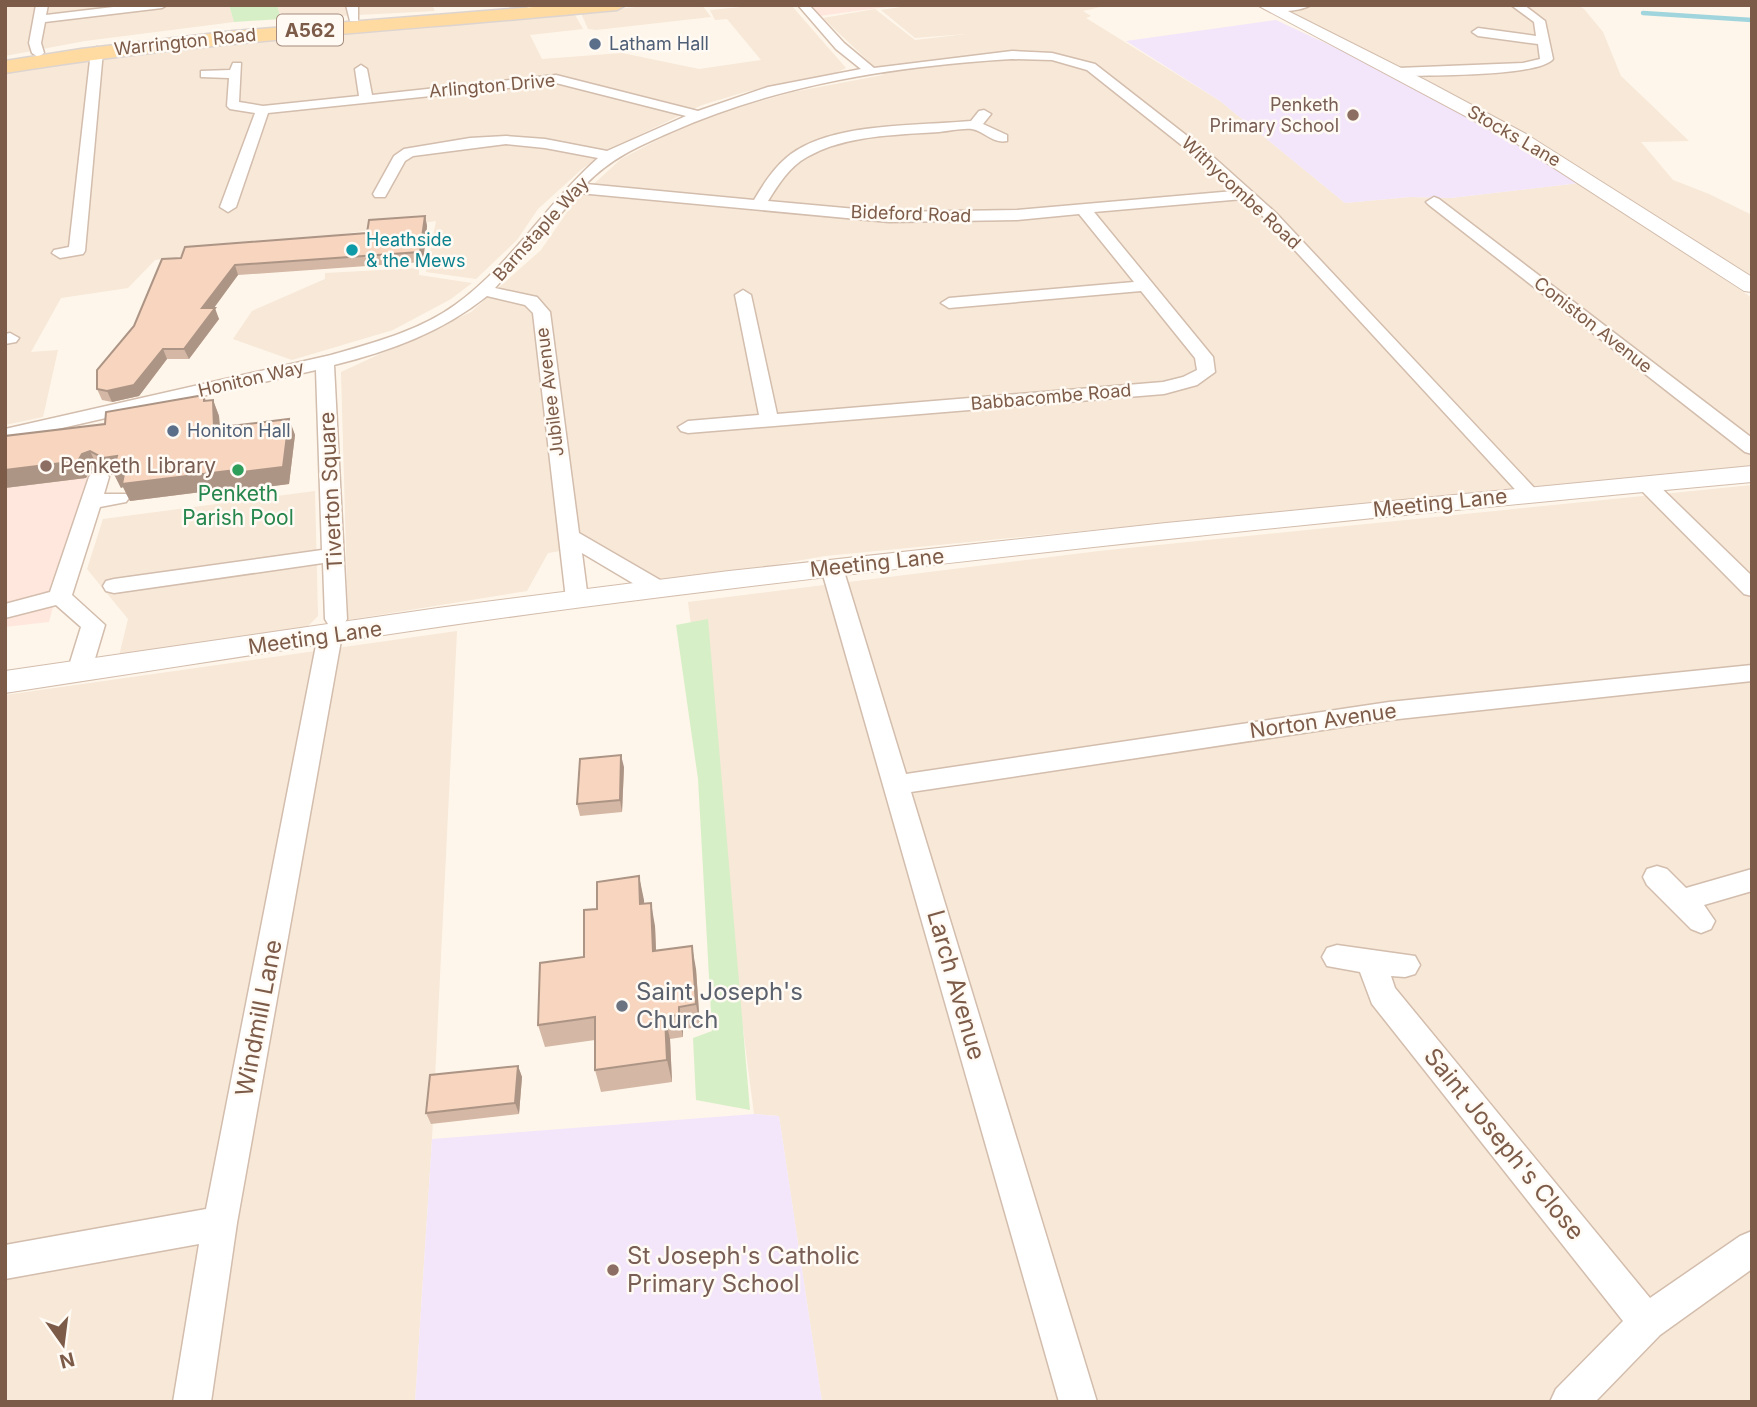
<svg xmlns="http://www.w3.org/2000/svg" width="1757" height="1407" viewBox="0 0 1757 1407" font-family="Inter,sans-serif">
<rect width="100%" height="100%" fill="#fef6ea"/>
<path fill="#f7e8d8" d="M 5,5 L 229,5 L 234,22 L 85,41 L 5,56 Z
M 277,5 L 432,5 L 435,11 L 281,19 Z
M 655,5 L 702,5 L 711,17 L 596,30 L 588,29 L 581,13 Z
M 762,5 L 791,5 L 846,68 L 836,73 L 745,92 L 702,105 L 616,146 L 582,169 L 538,209 L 517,240 L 476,279 L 426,272 L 436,221 L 155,260 L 128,288 L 61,298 L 31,352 L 58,350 L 43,417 L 5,425 L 5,73 L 178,45 L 574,13 L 583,29 L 530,35 L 542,59 L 622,53 L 699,69 L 761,60 L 727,19 L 715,20 L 710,10 Z
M 914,5 L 1109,5 L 1083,11 L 1091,16 L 1086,18 L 1220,101 L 1345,203 L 1410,197 L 1451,198 L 1580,183 L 1752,298 L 1752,466 L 825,556 L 669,583 L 590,546 L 548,553 L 527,591 L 348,620 L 341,372 L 471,312 L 541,250 L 574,202 L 621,159 L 686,125 L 726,111 L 793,92 L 883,75 L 823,18 L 875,9 L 915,40 L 966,34 L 915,38 L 881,10 Z
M 1274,5 L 1577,5 L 1584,9 L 1603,32 L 1621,76 L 1689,141 L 1641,142 L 1673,180 L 1709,194 L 1752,215 L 1752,279 L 1545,145 L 1422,77 Z
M 419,268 L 419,275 L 472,283 L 451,299 L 393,330 L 292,360 L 233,339 L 252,311 L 325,279 L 325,273 Z
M 1752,485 L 1752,1402 L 822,1402 L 779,1116 L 754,1114 L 688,602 L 1099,551 Z
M 315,491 L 318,616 L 305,629 L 119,656 L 128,619 L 87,569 L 103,519 Z
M 457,631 L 432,1139 L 415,1402 L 5,1402 L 5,695 Z"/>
<path fill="#ffe7de" d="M 801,5 L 901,5 L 812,17 Z
M 108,422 L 87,482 L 49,622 L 5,627 L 5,444 Z"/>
<path fill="#f3e6fb" d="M 1276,20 L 1398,77 L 1494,129 L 1580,183 L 1451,198 L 1410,197 L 1345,203 L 1220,101 L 1126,41 Z
M 754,1114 L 779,1116 L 822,1402 L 415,1402 L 432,1139 Z"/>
<path fill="#d7efc6" d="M 229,5 L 277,5 L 281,19 L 234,22 Z
M 708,619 L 750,1110 L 696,1100 L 693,1038 L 712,1031 L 698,779 L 676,625 Z"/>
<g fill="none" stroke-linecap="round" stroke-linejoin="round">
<path stroke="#a0d5de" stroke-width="4.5" d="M 1643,13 L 1752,20"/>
<defs>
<path id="minor" d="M 36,5 L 48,5 L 46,15 L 130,5 L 167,5 L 162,8 L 45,22 L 41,43 L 44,53 L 38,57 L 32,53 L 29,43 Z
M 346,5 L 358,5 L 358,21 L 350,21 Z
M 798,5 L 809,5 L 844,43 L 874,68 L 1012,51 L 1052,53 L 1095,64 L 1209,153 L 1276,213 L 1540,494 L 1537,498 L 1523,498 L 1266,219 L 1243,199 L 1094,212 L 1213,357 L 1215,372 L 1197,385 L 1164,394 L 688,433 L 681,431 L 678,427 L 688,421 L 759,415 L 735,295 L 743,290 L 751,295 L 777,414 L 1163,382 L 1183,377 L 1197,370 L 1195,358 L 1141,291 L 949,308 L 941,303 L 949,298 L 1134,282 L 1079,214 L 1017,220 L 889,222 L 579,193 L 495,288 L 537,297 L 550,312 L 579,533 L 667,584 L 670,589 L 667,594 L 651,594 L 582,553 L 588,599 L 585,604 L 577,606 L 569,604 L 566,599 L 533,313 L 525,305 L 487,296 C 442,332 390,351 334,365 L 347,619 L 344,624 L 336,626 L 328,624 L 325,619 L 323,563 L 114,593 L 106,591 L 103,586 L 106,581 L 114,579 L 322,550 L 316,370 L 5,441 L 5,429 L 331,355 C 373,343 419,331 455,305 C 511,265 547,203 598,158 L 545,148 L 506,144 L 413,156 L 405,161 L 385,197 L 375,197 L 373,194 L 394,156 L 404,149 L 470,138 L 506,136 L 545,139 L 607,151 L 686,116 L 556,83 L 268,113 L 236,207 L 228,212 L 220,207 L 255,113 L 230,109 L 227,106 L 229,78 L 201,77 L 201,71 L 230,70 L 233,63 L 241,63 L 239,102 L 263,106 L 359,96 L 355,69 L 361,65 L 367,69 L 372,95 L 556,75 L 698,111 L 768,87 L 861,69 L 836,49 ZM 1012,59 L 1052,60 L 1087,70 L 1199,159 L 1234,191 L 1017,210 L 889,212 L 768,201 C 778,185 789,167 807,157 C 845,135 896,135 939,132 C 949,131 962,128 972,129 C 984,131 993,144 1007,141 L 1007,135 L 983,124 L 991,114 L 984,110 L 979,111 L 971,121 C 919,126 835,122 791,154 C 775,166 764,183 754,200 L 586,184 C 611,158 639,146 671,132 C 779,84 896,66 1012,59 Z
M 1267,5 L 1311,5 C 1302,11 1274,14 1264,8 Z
M 1511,5 L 1524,5 L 1545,21 L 1553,59 C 1539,77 1425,75 1398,76 L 1392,72 L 1398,68 L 1523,63 L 1540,59 L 1538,44 L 1478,36 L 1472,32 L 1478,28 L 1536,36 L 1534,22 Z
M 97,47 L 103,51 L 85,251 L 83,254 L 60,258 L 52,253 L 54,250 L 69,247 L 91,51 Z
M 1434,197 L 1439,199 L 1752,438 L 1752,454 L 1745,452 L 1429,205 L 1426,202 Z
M 10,333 L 19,338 L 16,342 L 5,344 L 5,334 Z
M 99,471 L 106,473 L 109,477 L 104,494 L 126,494 L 129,498 L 126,502 L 100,507 L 72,595 L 105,625 L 91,672 L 87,678 L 79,680 L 71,678 L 67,672 L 81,627 L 56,605 L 5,618 L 5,604 L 50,592 L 89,477 L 92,473 Z
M 1646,478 L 1653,480 L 1752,576 L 1752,596 L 1744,594 L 1639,488 L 1636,484 L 1639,480 Z
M 832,561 L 840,563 L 843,568 L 906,774 L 1389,702 L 1752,665 L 1752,681 L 1389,720 L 911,792 L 1097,1402 L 1059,1402 L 821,568 L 824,563 Z
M 330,627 L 338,630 L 342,635 L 237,1223 L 211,1402 L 173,1402 L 199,1244 L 5,1279 L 5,1245 L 206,1209 L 318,635 L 322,630 Z
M 1657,866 L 1667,869 L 1686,888 L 1752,869 L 1752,891 L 1704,905 L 1715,921 L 1711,929 L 1701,933 L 1691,929 L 1647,885 L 1643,877 L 1647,869 Z
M 1337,945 L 1415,956 L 1420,965 L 1415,974 L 1405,977 L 1391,976 L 1395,988 L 1650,1298 L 1740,1236 L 1752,1231 L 1752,1269 L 1660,1335 L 1595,1402 L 1550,1402 L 1556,1389 L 1623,1321 L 1372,1004 L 1360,972 L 1327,966 L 1322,957 L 1327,948 Z"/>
<path id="tertiary" d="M 523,5 L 540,5 L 540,6 L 533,10 Z
M 1257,5 L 1276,5 L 1427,81 L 1526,134 L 1752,277 L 1752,292 L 1744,291 L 1514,142 Z
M 1752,466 L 1752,482 C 1361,518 971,557 583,607 C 390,632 198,664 5,693 L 5,671 L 438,608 L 729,571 L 1166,523 Z"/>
<path id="primary" d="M 559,5 L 626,5 L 617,10 C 413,30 208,40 5,73 L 5,61 L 81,49 L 234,31 Z"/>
</defs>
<use href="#minor" stroke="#d3bdad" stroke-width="3"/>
<use href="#tertiary" stroke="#d3bdad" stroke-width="2"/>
<use href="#primary" stroke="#ddd4d0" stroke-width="3"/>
<use href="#minor" fill="#fff" fill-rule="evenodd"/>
<use href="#tertiary" fill="#fff" fill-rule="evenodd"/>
<use href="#primary" fill="#ffdba1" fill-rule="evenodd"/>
</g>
<path fill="#d4b7a4" d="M 425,216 L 427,226 L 423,262 L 238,275 L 213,308 L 219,319 L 189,359 L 167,359 L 139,396 L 112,402 L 102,400 L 97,389 L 134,326 L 181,258 L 367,233 Z
M 204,395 L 206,401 L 213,400 L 219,416 L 220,427 L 289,419 L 295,435 L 289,484 L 242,490 L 241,487 L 130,501 L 123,487 L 121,488 L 114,474 L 111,475 L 98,468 L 90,471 L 86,478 L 5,488 L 105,424 Z
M 624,767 L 622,812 L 580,816 L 577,804 Z
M 639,876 L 644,904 L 655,926 L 656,951 L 696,969 L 700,1027 L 683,1029 L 683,1037 L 670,1039 L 672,1082 L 601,1092 L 595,1070 L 595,1040 L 545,1047 L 538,1025 L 584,957 L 597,909 Z
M 518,1066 L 522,1077 L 519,1114 L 431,1124 L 426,1113 Z"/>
<path fill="#ad9586" d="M 425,216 L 427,226 L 423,262 L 420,252 Z
M 235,265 L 238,275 L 206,319 L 202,308 Z
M 215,308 L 219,319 L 189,359 L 184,349 Z
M 163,349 L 167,359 L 139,396 L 112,402 L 107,391 Z
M 213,400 L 219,416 L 221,445 L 214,428 Z
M 289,419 L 295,435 L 289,484 L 242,490 L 241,487 L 130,501 L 123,487 L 121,488 L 114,474 L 111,475 L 103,458 Z
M 90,451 L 98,468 L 90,471 L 86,478 L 5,488 L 5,470 Z
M 621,755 L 624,767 L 622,812 L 620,800 Z
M 639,876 L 644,900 L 645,928 L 640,904 Z
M 651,903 L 655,926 L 657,974 L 653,951 Z
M 692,946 L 696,969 L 700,1027 L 696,1004 Z
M 679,1007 L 683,1029 L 683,1037 L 679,1015 Z
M 665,1017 L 670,1039 L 672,1082 L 667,1060 Z
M 518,1066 L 522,1077 L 519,1114 L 515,1103 Z"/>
<path fill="#f7d5bf" stroke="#ad9586" stroke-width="2" d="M 425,216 L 420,252 L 235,265 L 202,308 L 215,308 L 184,349 L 163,349 L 134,385 L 107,391 L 97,389 L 97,370 L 134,326 L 162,259 L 181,258 L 185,247 L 367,233 L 369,220 Z
M 204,395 L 204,401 L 213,400 L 214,428 L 289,419 L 283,467 L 235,473 L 236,470 L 122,484 L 125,469 L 113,470 L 117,456 L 103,458 L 90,451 L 82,454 L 78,461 L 5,470 L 5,436 L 105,424 L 106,412 Z
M 621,755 L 620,800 L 577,804 L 580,759 Z
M 639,876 L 640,904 L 651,903 L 653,951 L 692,946 L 696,1004 L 679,1007 L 679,1015 L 665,1017 L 667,1060 L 595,1070 L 595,1017 L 538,1025 L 540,963 L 584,957 L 584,910 L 597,909 L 597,882 Z
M 518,1066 L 515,1103 L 426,1113 L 430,1075 Z"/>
<g fill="#5c6f8a" stroke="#fffaf3" stroke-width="2.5">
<circle cx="595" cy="44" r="7"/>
<circle cx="173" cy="431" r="7"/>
</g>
<g fill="#8d6e63" stroke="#fffaf3" stroke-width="2.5">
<circle cx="1353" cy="115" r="7"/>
<circle cx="46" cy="466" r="7"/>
<circle cx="613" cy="1270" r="7"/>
</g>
<circle fill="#0f9aa8" stroke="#fffaf3" stroke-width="2.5" cx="352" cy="250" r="7"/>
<circle fill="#2e9e5b" stroke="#fffaf3" stroke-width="2.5" cx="238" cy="470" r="7"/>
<circle fill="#6b7280" stroke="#fffaf3" stroke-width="2.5" cx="622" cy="1006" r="7"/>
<g text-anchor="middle" stroke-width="5" stroke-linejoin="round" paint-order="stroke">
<g font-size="18" fill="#7d5b49" stroke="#fffaf3">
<text transform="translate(185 42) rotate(-6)" y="6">Warrington Road</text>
<text transform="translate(492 86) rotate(-5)" y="6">Arlington Drive</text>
<text transform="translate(1514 136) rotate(30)" y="6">Stocks Lane</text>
<text transform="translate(1241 193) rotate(43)" y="6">Withycombe Road</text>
<text transform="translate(911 214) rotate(2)" y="6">Bideford Road</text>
<text transform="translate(541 229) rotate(-48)" y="6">Barnstaple Way</text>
<text transform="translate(1593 325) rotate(38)" y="6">Coniston Avenue</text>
<text transform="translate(251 379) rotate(-13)" y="6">Honiton Way</text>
<text transform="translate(550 392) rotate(-97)" y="6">Jubilee Avenue</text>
<text transform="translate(1051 397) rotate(-5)" y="6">Babbacombe Road</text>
</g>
<g font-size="18" fill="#4e5e75" stroke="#fffaf3" text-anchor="start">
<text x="609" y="50">Latham Hall</text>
<text x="187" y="437">Honiton Hall</text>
</g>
<g font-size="18" fill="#785e54" stroke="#fffaf3" text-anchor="end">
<text x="1339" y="111">Penketh<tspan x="1339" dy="21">Primary School</tspan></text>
</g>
<g font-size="18" fill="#0d838f" stroke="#fffaf3" text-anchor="start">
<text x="366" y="246">Heathside<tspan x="366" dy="21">&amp; the Mews</tspan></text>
</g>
<rect fill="#fffaf3" stroke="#a48b7c" stroke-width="2" x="277" y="14.5" width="66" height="31" rx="5"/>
<g font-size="19" font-weight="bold" fill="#7d5b49">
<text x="310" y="37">A562</text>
</g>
<g font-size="21" fill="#785e54" stroke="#fffaf3" text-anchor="start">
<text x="60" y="473">Penketh Library</text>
</g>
<g font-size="21" fill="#7d5b49" stroke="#fffaf3">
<text transform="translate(331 491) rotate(-93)" y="7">Tiverton Square</text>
<text transform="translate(1440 503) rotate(-6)" y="7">Meeting Lane</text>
<text transform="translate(877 563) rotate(-6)" y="7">Meeting Lane</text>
<text transform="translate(315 638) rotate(-8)" y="7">Meeting Lane</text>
<text transform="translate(1323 721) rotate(-8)" y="7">Norton Avenue</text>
</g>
<g font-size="21" fill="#27864d" stroke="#fffaf3">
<text x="238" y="501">Penketh<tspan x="238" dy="24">Parish Pool</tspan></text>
</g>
<g font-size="24" fill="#7d5b49" stroke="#fffaf3">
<text transform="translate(956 985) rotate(74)" y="8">Larch Avenue</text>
<text transform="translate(259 1018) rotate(-79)" y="8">Windmill Lane</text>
<text transform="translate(1504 1144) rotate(51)" y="8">Saint Joseph's Close</text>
</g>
<g font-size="24" fill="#5b616d" stroke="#fffaf3" text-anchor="start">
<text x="636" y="1000">Saint Joseph's<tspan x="636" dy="28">Church</tspan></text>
</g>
<g font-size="24" fill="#785e54" stroke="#fffaf3" text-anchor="start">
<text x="627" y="1264">St Joseph's Catholic<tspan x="627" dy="28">Primary School</tspan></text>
</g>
</g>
<rect width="1757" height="1407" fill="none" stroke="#7d5b49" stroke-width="14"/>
<g transform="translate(63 1344) rotate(166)" stroke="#fffaf3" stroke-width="5" paint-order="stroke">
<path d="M0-5L12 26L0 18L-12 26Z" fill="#7d5b49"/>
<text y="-10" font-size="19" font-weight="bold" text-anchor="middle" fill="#7d5b49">N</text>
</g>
</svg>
